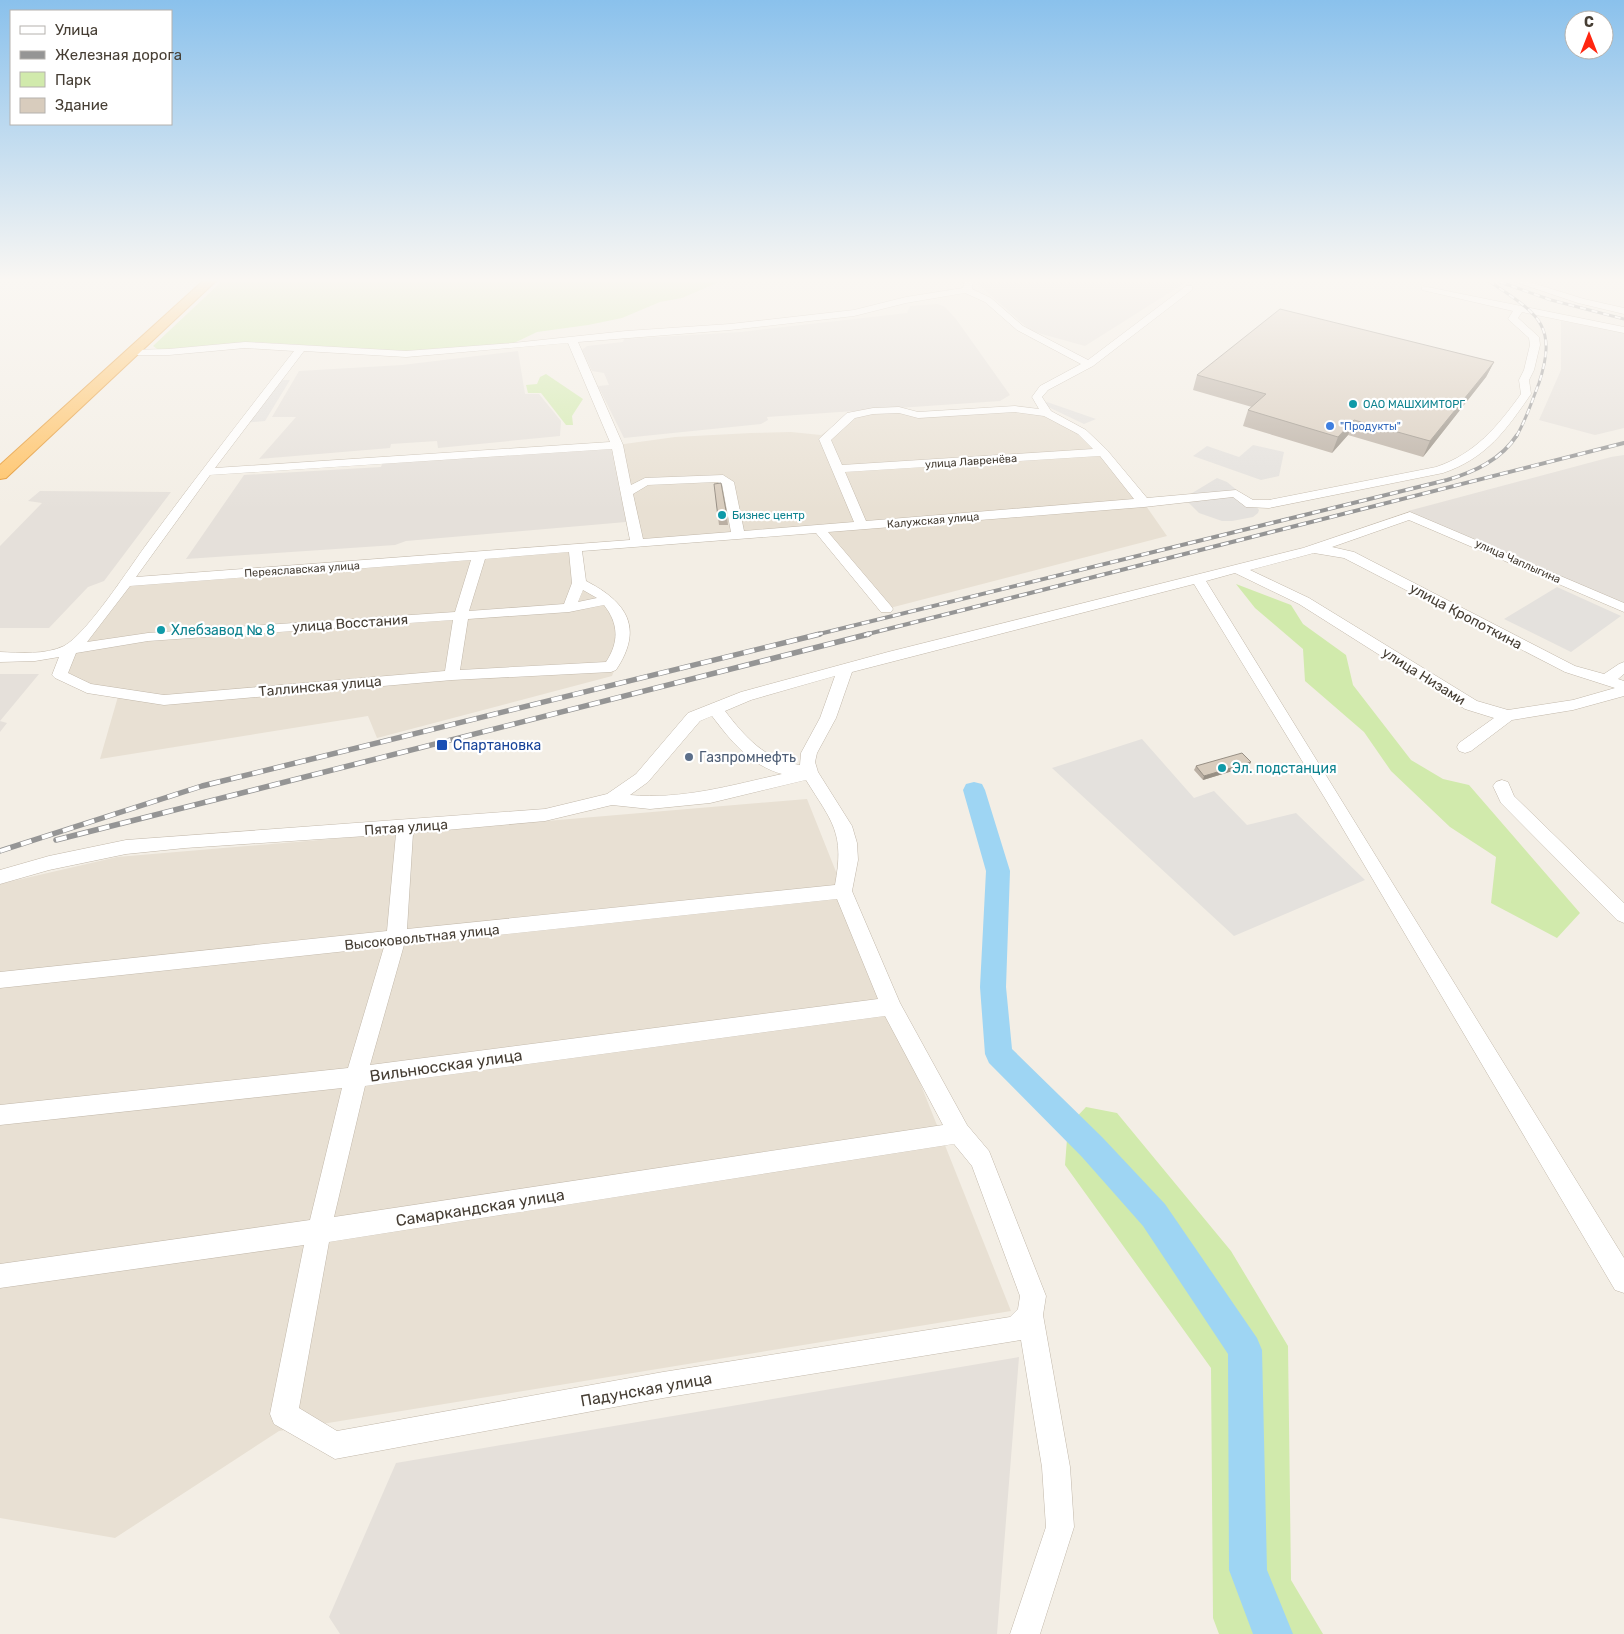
<svg xmlns="http://www.w3.org/2000/svg" width="1624" height="1634" viewBox="0 0 1624 1634" font-family="Rubik,sans-serif">
<rect width="100%" height="100%" fill="#f3eee5"/>
<path fill="#e8e0d3" d="M 1015,409 L 1047,413 L 1082,432 L 1144,503 L 1167,536 L 886,609 L 819,529 L 637,543 L 617,445 L 675,437 L 751,433 L 791,432 L 821,435 L 851,415 L 899,410 L 918,415 Z
M 575,548 L 579,583 L 608,600 L 625,628 L 621,652 L 612,676 L 377,738 L 368,716 L 100,759 L 119,693 L 60,675 L 126,582 Z
M 807,799 L 1011,1311 L 279,1431 L 115,1538 L 0,1518 L 0,884 L 117,857 Z"/>
<path fill="#e5e0da" d="M 980,281 L 1188,281 L 1085,346 L 1031,331 L 977,283 Z
M 938,304 L 945,307 L 956,319 L 1010,395 L 1000,401 L 767,417 L 768,420 L 761,424 L 624,438 L 598,386 L 609,385 L 604,373 L 592,371 L 582,350 L 587,346 L 623,342 L 624,339 L 741,332 L 907,313 L 910,306 Z
M 1561,321 L 1624,332 L 1624,428 L 1595,435 L 1539,420 L 1561,370 Z
M 518,351 L 525,394 L 539,394 L 561,421 L 560,436 L 438,448 L 437,441 L 391,444 L 390,448 L 259,459 L 296,417 L 272,417 L 299,371 L 402,365 Z
M 611,448 L 626,522 L 406,541 L 395,545 L 186,559 L 244,475 L 381,467 L 382,464 Z
M 1624,455 L 1624,606 L 1408,511 L 1611,457 Z
M 40,491 L 171,492 L 104,581 L 88,587 L 49,628 L 0,628 L 0,546 L 42,503 L 28,501 Z
M 0,674 L 39,674 L 0,721 L 7,723 L 0,732 Z
M 1019,1357 L 997,1634 L 340,1634 L 329,1617 L 396,1463 Z"/>
<path fill="#d1eaac" d="M 222,281 L 721,281 L 682,298 L 660,302 L 622,318 L 588,325 L 537,332 L 512,344 L 414,352 L 252,342 L 160,351 L 153,346 Z
M 546,374 L 583,399 L 572,416 L 573,425 L 566,425 L 541,393 L 528,393 L 526,385 L 537,384 L 540,377 Z
M 1236,584 L 1291,605 L 1303,624 L 1346,655 L 1353,685 L 1411,760 L 1443,779 L 1469,785 L 1580,913 L 1557,938 L 1491,903 L 1496,857 L 1450,827 L 1391,771 L 1364,732 L 1305,681 L 1303,649 L 1255,608 Z
M 1086,1107 L 1117,1113 L 1231,1251 L 1288,1346 L 1291,1580 L 1323,1634 L 1219,1634 L 1213,1618 L 1211,1368 L 1065,1165 L 1068,1126 Z"/>
<path fill="#e4e1dd" d="M 277,380 L 290,380 L 265,421 L 244,423 Z
M 1047,402 L 1096,419 L 1084,424 L 1042,404 Z
M 1253,445 L 1284,452 L 1279,476 L 1261,480 L 1193,456 L 1207,446 L 1239,457 Z
M 1217,478 L 1227,482 L 1256,506 L 1259,510 L 1258,513 L 1253,517 L 1232,521 L 1222,521 L 1199,513 L 1184,498 Z
M 1557,587 L 1621,616 L 1571,652 L 1504,619 Z
M 1142,739 L 1194,798 L 1214,791 L 1247,825 L 1296,813 L 1365,880 L 1234,936 L 1052,768 Z"/>
<g fill="none" stroke-linecap="round" stroke-linejoin="round">
<path fill="#9ed5f3" fill-rule="evenodd" d="M 974,782 L 982,784 L 985,790 L 1010,871 L 1006,987 L 1012,1049 L 1102,1137 L 1165,1204 L 1257,1338 L 1262,1350 L 1267,1570 L 1293,1634 L 1253,1634 L 1229,1570 L 1228,1354 L 1143,1226 L 1082,1157 L 989,1063 L 985,1054 L 980,987 L 986,871 L 963,790 L 966,784 Z"/>
<defs>
<path id="minor" d="M 965,281 L 973,281 L 972,289 L 991,298 L 1023,326 L 1088,360 L 1186,286 L 1192,286 L 1192,290 L 1093,366 L 1048,390 L 1042,397 L 1051,411 L 1086,430 L 1107,450 L 1147,498 L 1236,490 L 1253,500 L 1269,500 L 1436,467 C 1475,454 1498,426 1521,394 L 1519,380 L 1524,370 L 1530,345 L 1529,338 L 1508,319 L 1513,311 L 1422,290 L 1422,286 L 1624,327 L 1624,333 L 1522,312 L 1518,318 L 1539,337 L 1540,345 L 1534,370 L 1529,380 L 1531,394 C 1506,430 1487,458 1443,473 L 1269,508 L 1246,507 L 1233,497 L 1144,507 L 828,532 L 891,606 L 893,609 L 891,612 L 881,612 L 816,533 L 582,551 L 586,581 C 627,602 644,628 616,670 L 611,672 L 452,680 L 164,705 L 87,693 L 55,678 L 52,675 L 59,657 L 35,661 L 0,662 L 0,652 C 20,653 45,655 64,646 C 88,633 131,565 149,541 C 197,476 245,414 294,351 L 245,348 L 169,355 L 133,355 L 129,354 L 129,350 L 169,349 L 245,342 L 406,351 L 513,343 L 626,331 L 730,324 L 854,310 L 906,297 L 963,288 ZM 965,293 L 985,302 L 1017,330 L 1081,364 L 1040,386 L 1032,397 L 1039,409 L 1015,406 L 918,412 L 899,407 L 873,408 L 847,413 L 819,439 L 854,522 L 744,531 L 734,482 L 723,475 L 645,478 L 631,485 L 623,445 L 578,342 L 730,330 L 854,316 L 906,303 ZM 568,343 L 610,442 L 215,468 L 304,351 L 406,357 ZM 1015,412 L 1044,416 L 1078,434 L 1093,449 L 842,465 L 831,440 L 855,418 L 873,414 L 899,413 L 918,418 ZM 612,449 L 630,540 L 136,577 L 210,475 ZM 1100,456 L 1134,499 L 866,521 L 845,472 ZM 717,482 L 722,484 L 731,532 L 643,539 L 633,494 L 648,485 ZM 569,552 L 572,583 L 564,604 L 469,611 L 485,559 ZM 471,560 L 455,612 L 148,633 L 87,642 L 130,586 ZM 583,590 L 597,598 L 578,602 ZM 604,605 C 619,624 619,642 606,662 L 460,670 L 468,619 L 569,612 ZM 453,620 L 445,671 L 164,695 L 91,684 L 68,673 L 76,653 L 148,641 Z
M 1513,281 L 1526,281 L 1584,299 L 1624,308 L 1624,314 L 1578,303 Z
M 1410,512 L 1624,603 L 1624,612 L 1409,520 L 1332,547 L 1354,552 L 1575,666 L 1604,674 L 1619,664 L 1624,662 L 1624,674 L 1618,679 L 1624,681 L 1624,696 L 1573,710 L 1512,720 L 1471,751 L 1465,753 L 1459,751 L 1457,747 L 1459,743 L 1494,718 L 1465,709 L 1299,604 L 1235,573 L 1206,581 L 1624,1258 L 1624,1293 L 1615,1290 L 1326,800 L 1194,584 L 852,672 L 836,718 L 817,753 L 815,762 L 818,772 L 852,826 L 857,843 L 858,860 L 852,891 L 900,1003 L 967,1125 L 989,1151 L 1046,1296 L 1043,1315 L 1070,1467 L 1074,1527 L 1040,1634 L 1010,1634 L 1046,1527 L 1042,1467 L 1021,1340 L 663,1398 L 335,1459 L 274,1424 L 270,1414 L 304,1245 L 0,1288 L 0,1264 L 310,1220 L 342,1088 L 0,1125 L 0,1105 L 348,1068 L 384,947 L 0,988 L 0,972 L 387,931 L 396,834 L 185,848 L 126,854 L 49,870 L 0,884 L 0,870 L 49,856 L 126,840 L 545,809 L 607,794 L 636,774 L 688,713 L 741,692 L 888,652 L 1303,548 ZM 1314,553 L 1344,558 L 1565,672 L 1615,688 L 1573,700 L 1508,710 L 1477,701 L 1309,598 L 1250,570 ZM 835,676 L 820,718 L 801,753 L 800,765 C 765,760 745,737 725,711 L 751,700 ZM 712,716 C 731,741 750,765 782,774 C 732,785 682,800 630,795 L 648,782 L 700,721 ZM 806,780 C 832,822 845,832 835,885 L 407,929 L 413,833 L 545,821 L 612,805 L 650,809 L 710,803 ZM 837,899 L 878,999 L 370,1065 L 404,945 ZM 885,1016 L 943,1125 L 334,1217 L 365,1086 ZM 954,1144 L 972,1166 L 1020,1296 L 1018,1309 L 1010,1317 L 663,1372 L 337,1431 L 299,1408 L 329,1242 Z
M 1502,780 L 1508,782 L 1514,796 L 1624,903 L 1624,923 L 1617,920 L 1501,803 L 1493,786 L 1496,782 Z"/>
<path id="highway" d="M 203,281 L 216,281 L 6,478 L 0,479 L 0,465 Z"/>
</defs>
<use href="#minor" stroke="#c2b8aa" stroke-width="1"/>
<use href="#highway" stroke="#e4962e" stroke-width="2"/>
<use href="#minor" fill="#fff" fill-rule="evenodd"/>
<use href="#highway" fill="#ffc264" fill-rule="evenodd"/>
<defs>
<path id="rail-far2" d="M 1489,281 C 1535,313 1559,322 1539,383 C 1532,401 1526,420 1516,437
M 1500,282 L 1551,300 L 1624,319"/>
<path id="rail-far1" d="M 815,635 L 1447,480 C 1474,472 1501,460 1517,435
M 864,635 L 1624,443"/>
<path id="rail" d="M 56,840 L 869,634
M 0,851 L 202,786 L 820,634"/>
</defs>
<use href="#rail-far2" stroke="#959595" stroke-width="3"/>
<use href="#rail-far1" stroke="#959595" stroke-width="4"/>
<use href="#rail" stroke="#959595" stroke-width="5.5"/>
<use href="#rail-far2" stroke="#fff" stroke-width="2" stroke-dasharray="6" stroke-linecap="butt"/>
<use href="#rail-far1" stroke="#fff" stroke-width="2.5" stroke-dasharray="8" stroke-linecap="butt"/>
<use href="#rail" stroke="#fff" stroke-width="4" stroke-dasharray="11" stroke-linecap="butt"/>
</g>
<path fill="#baafa3" d="M 1494,362 L 1486,377 L 1423,457 L 1348,435 L 1332,453 L 1243,426 L 1248,410 L 1252,407 L 1193,390 L 1197,375 Z
M 714,484 L 727,516 L 728,525 L 719,525 Z
M 1196,766 L 1249,766 L 1203,780 L 1194,770 Z"/>
<path fill="#978f84" d="M 1494,362 L 1486,377 L 1423,457 L 1430,441 Z
M 1354,420 L 1348,435 L 1332,453 L 1338,437 Z
M 1251,762 L 1249,766 L 1203,780 L 1204,776 Z"/>
<path fill="#d8ccbd" stroke="#978f84" d="M 1280,309 L 1494,362 L 1430,441 L 1354,420 L 1338,437 L 1248,410 L 1266,394 L 1197,375 Z
M 721,483 L 727,516 L 718,517 L 714,484 Z
M 1242,753 L 1251,762 L 1204,776 L 1196,766 Z"/>
<linearGradient id="sky" x2="0" y2="1"><stop stop-color="#8ac1ec"/><stop offset="0.55" stop-color="#faf7f3"/><stop offset="1" stop-color="#faf7f3" stop-opacity="0"/></linearGradient>
<rect width="1624" height="510" fill="url(#sky)"/>
<g fill="#0f9aa8" stroke="#fff" stroke-width="2">
<circle cx="1353" cy="404" r="5"/>
<circle cx="722" cy="515" r="5"/>
<circle cx="161" cy="630" r="5"/>
<circle cx="1222" cy="768" r="5"/>
</g>
<circle fill="#3f7fe0" stroke="#fff" stroke-width="2" cx="1330" cy="426" r="5"/>
<rect fill="#1a4fb4" stroke="#fff" stroke-width="2" x="436" y="739" width="12" height="12" rx="2.5"/>
<circle fill="#5c6f8a" stroke="#fff" stroke-width="2" cx="689" cy="757" r="5"/>
<g text-anchor="middle" stroke-width="4.5" stroke-linejoin="round" paint-order="stroke">
<g font-size="11" fill="#0d838f" stroke="#fff" text-anchor="start">
<text x="1363" y="408">ОАО МАШХИМТОРГ</text>
<text x="732" y="519">Бизнес центр</text>
</g>
<g font-size="11" fill="#366cbe" stroke="#fff" text-anchor="start">
<text x="1340" y="430">"Продукты"</text>
</g>
<g font-size="11" fill="#463e34" stroke="#fff">
<text transform="translate(971 461) rotate(-4)" y="4">улица Лавренёва</text>
<text transform="translate(933 520) rotate(-5)" y="4">Калужская улица</text>
<text transform="translate(1518 561) rotate(24)" y="4">улица Чаплыгина</text>
<text transform="translate(302 569) rotate(-4)" y="4">Переяславская улица</text>
</g>
<g font-size="14" fill="#463e34" stroke="#fff">
<text transform="translate(1466 616) rotate(28)" y="5">улица Кропоткина</text>
<text transform="translate(350 623) rotate(-4)" y="5">улица Восстания</text>
<text transform="translate(1424 676) rotate(32)" y="5">улица Низами</text>
<text transform="translate(320 686) rotate(-5)" y="5">Таллинская улица</text>
<text transform="translate(406 827) rotate(-4)" y="5">Пятая улица</text>
<text transform="translate(422 937) rotate(-6)" y="5">Высоковольтная улица</text>
</g>
<g font-size="14" fill="#0d838f" stroke="#fff" text-anchor="start">
<text x="171" y="635">Хлебзавод № 8</text>
<text x="1232" y="773">Эл. подстанция</text>
</g>
<g font-size="14" fill="#164399" stroke="#fff" text-anchor="start">
<text x="453" y="750">Спартановка</text>
</g>
<g font-size="14" fill="#4e5e75" stroke="#fff" text-anchor="start">
<text x="699" y="762">Газпромнефть</text>
</g>
<g font-size="16" fill="#463e34" stroke="#fff">
<text transform="translate(446 1065) rotate(-8)" y="6">Вильнюсская улица</text>
<text transform="translate(480 1207) rotate(-9)" y="6">Самаркандская улица</text>
<text transform="translate(646 1389) rotate(-10)" y="6">Падунская улица</text>
</g>
</g>
<rect x="10" y="10" width="162" height="115" fill="#ffffff" stroke="#b5b2ae"/>
<rect x="20" y="26" width="25" height="8" fill="#ffffff" stroke="#b5b2ae"/>
<text x="55" y="35" font-size="15" fill="#463e34">Улица</text>
<rect x="20" y="51" width="25" height="8" fill="#959595" stroke="#b5b2ae"/>
<text x="55" y="60" font-size="15" fill="#463e34">Железная дорога</text>
<rect x="20" y="72" width="25" height="15" fill="#d1eaac" stroke="#b5b2ae"/>
<text x="55" y="85" font-size="15" fill="#463e34">Парк</text>
<rect x="20" y="98" width="25" height="15" fill="#d8ccbd" stroke="#b5b2ae"/>
<text x="55" y="110" font-size="15" fill="#463e34">Здание</text>
<g transform="translate(1589 35)"><circle r="24" fill="#ffffff" stroke="#b5b2ae"/>
<path d="M0-4L9 19L0 12L-9 19Z" fill="#ff2610"/>
<text y="-8" font-size="14" font-weight="bold" text-anchor="middle" fill="#463e34">С</text>
</g>
</svg>
